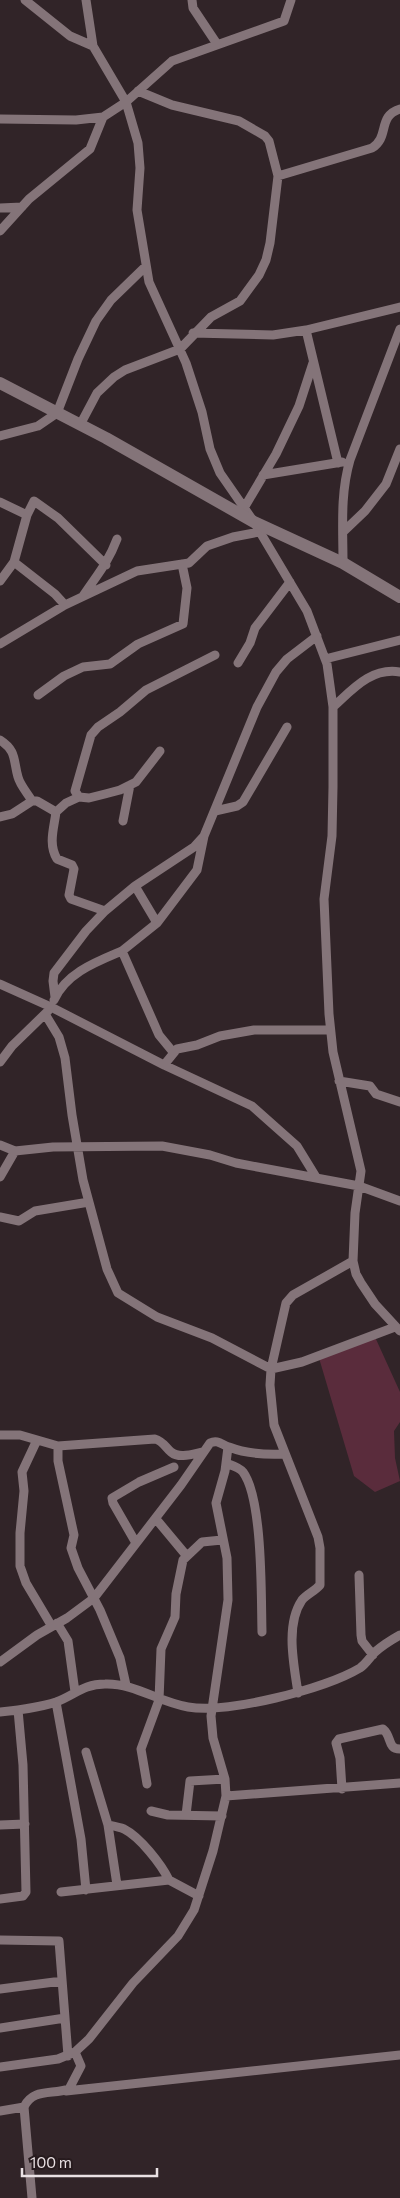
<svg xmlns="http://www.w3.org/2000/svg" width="400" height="2198" viewBox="0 0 400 2198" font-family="Commissioner,sans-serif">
<rect width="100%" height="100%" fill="#312428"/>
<path fill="#5a2c3c" d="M 375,1337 L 400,1392 L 400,1422 L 394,1431 L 395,1458 L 400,1481 L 375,1492 L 354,1476 L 319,1358 Z"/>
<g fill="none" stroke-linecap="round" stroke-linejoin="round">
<path stroke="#847479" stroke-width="9" d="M 25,0 L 70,36 L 93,46
M 86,0 L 93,46 L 126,102 L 138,143 L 140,168 L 137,210 L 149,282 L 186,363 L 202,412 L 210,449 L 220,473 L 254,522 L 307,611 L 327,664 L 333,707 L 333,787 L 332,836 L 324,899 L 329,1014 L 333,1052 L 361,1171 L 355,1213 L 353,1261 L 356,1274 L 361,1283 L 375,1304 L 400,1331
M 192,0 L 193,8 L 217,44
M 0,119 L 76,120 L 103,117
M 278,176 L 372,148 C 390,137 377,116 400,109
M 0,208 L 22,207
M 0,231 L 29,199 L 90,149 L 103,117 L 126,102 L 172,61 L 284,21 L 291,0
M 306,330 L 400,307
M 193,333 L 273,335 L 306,330 L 338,463
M 80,425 L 97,393 L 114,377 L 125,370 L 180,349 L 211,317 L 240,301 L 259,275 L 266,260 L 270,243 L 278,176 L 269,141 L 265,136 L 239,121 L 172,105 L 138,91
M 0,436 L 38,426 L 57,413 L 78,359 L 96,321 L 111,300 L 145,267
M 263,475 L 342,462
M 0,502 L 27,515
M 244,508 L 276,454 L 299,406 L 313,363
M 343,532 L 365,511 L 386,484 L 400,449
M 14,562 L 55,594 L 65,605
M 343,563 C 343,528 340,494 350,460 L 400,329
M 0,581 L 14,562 L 27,515 L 34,501 L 58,518 L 106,565
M 83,596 C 97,575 108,563 117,539
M 0,644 L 65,605 L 137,571 L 189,563 L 207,546 L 233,537 L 259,532
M 325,659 L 400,640
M 238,663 L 250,643 L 255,628 L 290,582
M 38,695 L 64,676 L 83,667 L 110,664 L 138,644 L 183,624 L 187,588 L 182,564
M 333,707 C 352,690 371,667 400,672
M 0,740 C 17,751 13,760 18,777 C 20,785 28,794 32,801
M 79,797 L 75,791 L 91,735 L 98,727 L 120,712 L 146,690 L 215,655
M 215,811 L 237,806 L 243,802 L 287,727
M 56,812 C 54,828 48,844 57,859 L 72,865 L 74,869 L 69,895 L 71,899 L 105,911
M 0,817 L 12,814 L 32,801 L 37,801 L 56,812 L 66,803 L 79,797 L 89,798 L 105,794 L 120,790 L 136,782 L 160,751
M 123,821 L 130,785
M 135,886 L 157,923
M 0,984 L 51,1007 L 164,1065 L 177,1049 L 197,1045 L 220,1036 L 254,1030 L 330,1030
M 55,997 L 53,981 L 54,973 L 86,931 L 105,911 L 135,886 L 194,847 L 204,836 L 257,707 L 276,672 L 287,659 L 317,636
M 54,1000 C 66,973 96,962 122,951
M 45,1014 L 59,1037 L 65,1058 L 72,1115 L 83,1180 L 107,1269 L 118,1293 L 157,1317 L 212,1338 L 271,1369 L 302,1362 L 395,1327
M 173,1052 L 159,1035 L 122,951 L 157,923 L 197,870 L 204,836
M 0,1062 L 12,1046 L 48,1011
M 164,1065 L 252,1106 L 297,1146 L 316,1177
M 339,1081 L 370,1086 L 376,1094 L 400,1102
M 0,1145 L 15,1151 L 53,1147 L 162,1146 L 210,1155 L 236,1163 L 359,1186 L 400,1201
M 0,1177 L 15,1151
M 0,1217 L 19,1221 L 35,1211 L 89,1202
M 0,1435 L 20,1435 L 58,1446 L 155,1439 C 163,1441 165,1447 171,1452 C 179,1459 193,1454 203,1452
M 37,1440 L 22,1472 L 24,1491 L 20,1533 L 20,1566 L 26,1583 L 51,1625
M 58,1446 L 58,1461 L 74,1535 L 71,1548 L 78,1568 L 100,1610 L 120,1658 L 126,1685
M 226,1463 C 231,1465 239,1467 243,1472 C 263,1499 261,1596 262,1632
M 156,1519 L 186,1555
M 136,1543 L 113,1503 L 112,1498 L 139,1482 L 174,1467
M 359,1575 L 361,1635 L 362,1641 L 373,1655
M 57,1623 L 68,1641 L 75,1692
M 0,1662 L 37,1635 L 67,1618 L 94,1598 L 181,1485 L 210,1443 C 218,1439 222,1445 229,1447 C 247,1454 266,1455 285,1454
M 298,1693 C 294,1665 285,1625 302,1600 C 307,1594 315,1591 320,1585 L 320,1548 L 318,1537 L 274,1425 L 270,1385 L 271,1369 L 286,1303 L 293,1295 L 353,1261
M 56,1702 L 81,1839 L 86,1890
M 0,1712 C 19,1710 38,1708 56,1702 C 75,1695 83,1684 105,1684 C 135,1683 158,1702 188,1707 C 227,1714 325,1689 360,1668 C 366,1664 370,1657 375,1652 C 383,1645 391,1640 400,1635
M 86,1752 L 108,1825 L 117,1885
M 147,1784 L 141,1749 L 159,1700 L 161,1649 L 175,1617 L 176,1594 L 183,1560 L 202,1542 L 222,1540
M 342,1789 L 340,1758 L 336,1743 L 339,1739 L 383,1729 C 392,1736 387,1749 400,1749
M 226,1796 L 400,1783
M 151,1811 L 168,1815 L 222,1816
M 186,1815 L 190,1781 L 225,1779
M 0,1825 L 25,1824
M 108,1825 C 113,1826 119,1827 124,1829 C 140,1837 161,1864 169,1880
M 61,1892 L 169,1880 L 199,1896
M 0,1899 L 23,1896 L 26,1892 L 23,1765 L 18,1710
M 0,1940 L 59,1941 L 68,2056
M 0,1989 L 62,1981
M 0,2028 L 65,2018
M 0,2067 L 58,2059 L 75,2052 L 89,2039 L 133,1983 L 178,1936 L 194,1910 L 213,1851 L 226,1796 L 225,1779 L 213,1738 L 211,1716 L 228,1600 L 227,1558 L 216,1503 L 225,1471 L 228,1447
M 66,2091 L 400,2055
M 24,2107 L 32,2198
M 0,2111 L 24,2107 C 33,2088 52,2095 69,2089 L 81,2066 L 75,2052"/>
<path stroke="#847479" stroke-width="12" d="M 0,383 L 106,438 L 254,522 L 343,563 L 400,597"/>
</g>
<path d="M22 2168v8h135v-8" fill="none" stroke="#eae1e4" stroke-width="2.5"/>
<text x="30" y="2168" font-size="15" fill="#eae1e4" stroke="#271b1e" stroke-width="4" paint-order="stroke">100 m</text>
</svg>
